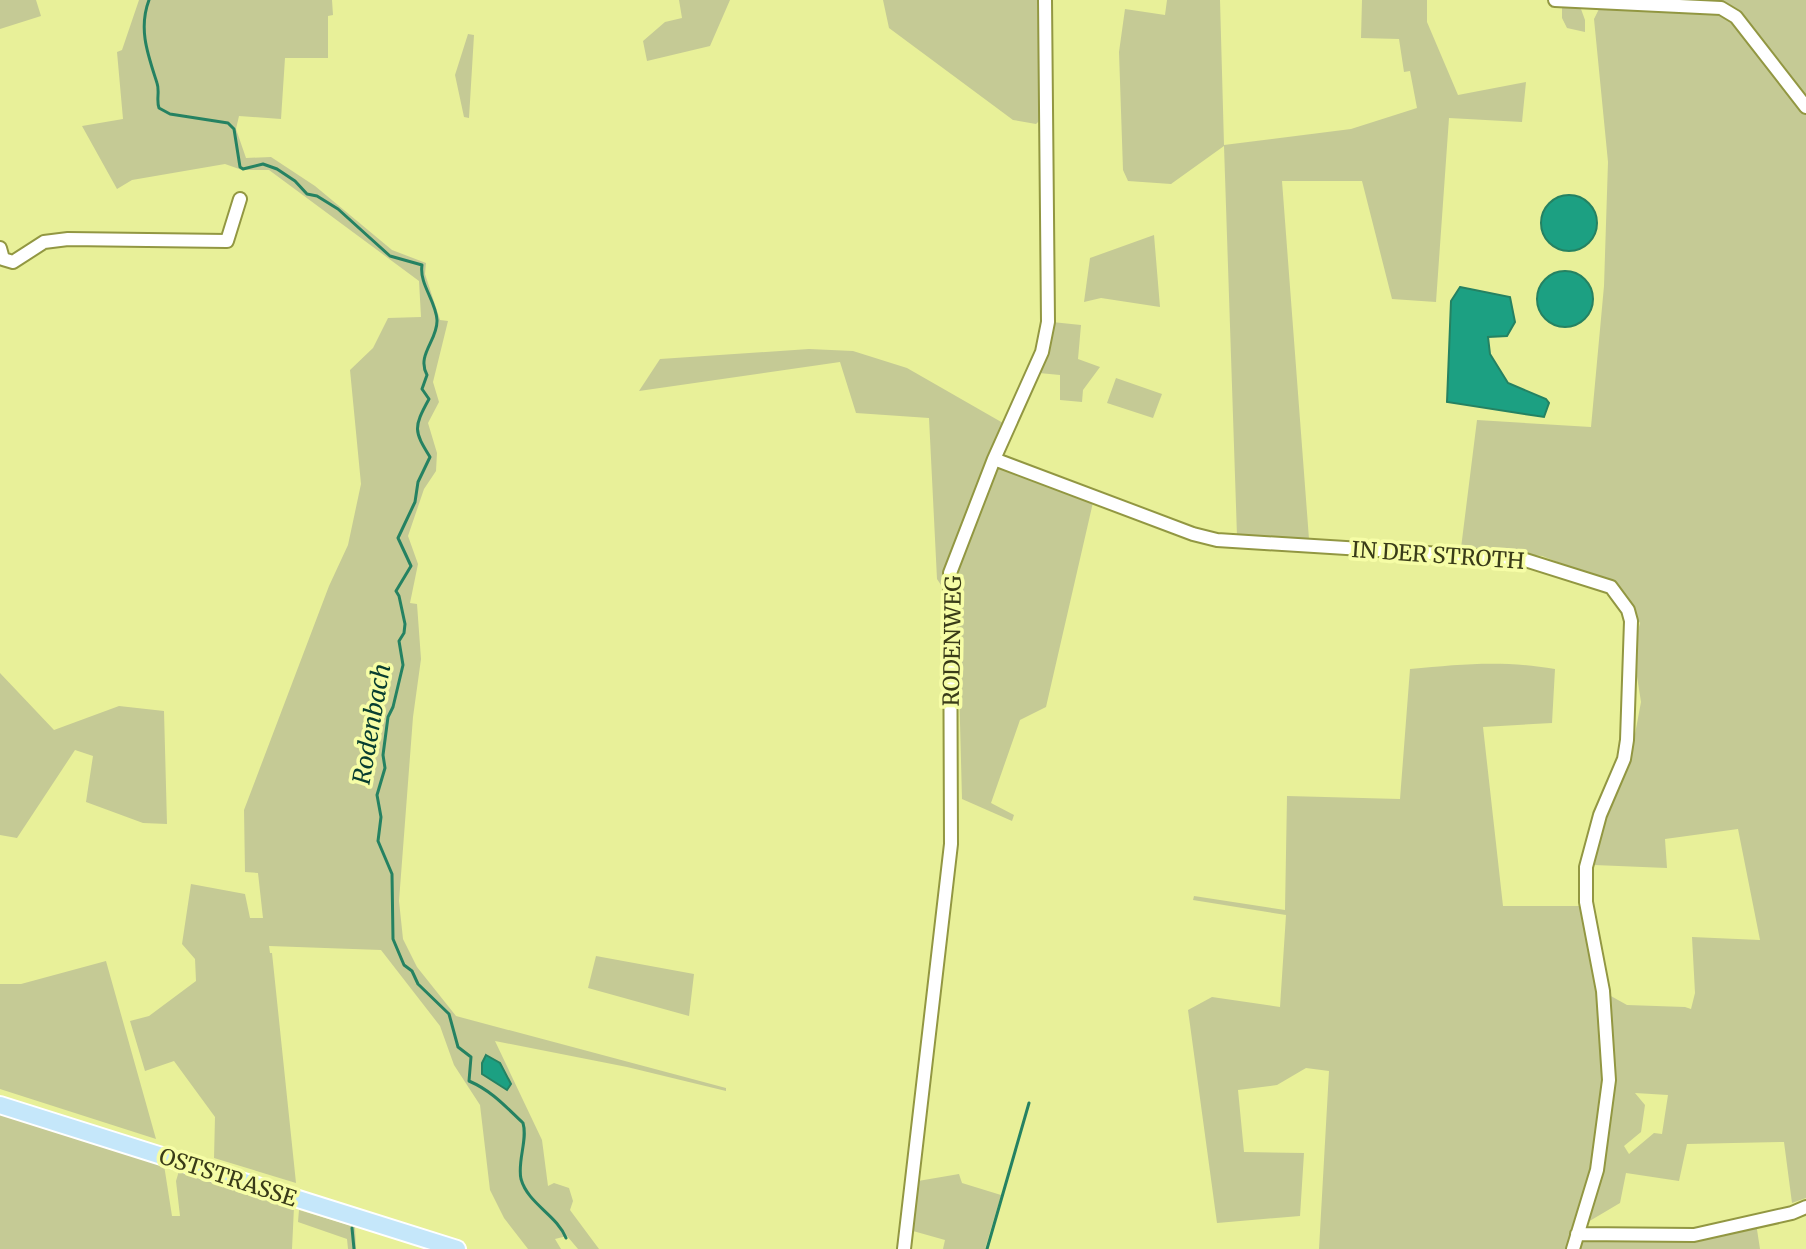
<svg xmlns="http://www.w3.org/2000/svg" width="1806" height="1249" viewBox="0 0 1806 1249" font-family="Merriweather,serif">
<rect width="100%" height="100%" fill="#e8f099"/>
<path fill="#c5ca95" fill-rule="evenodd" d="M 0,0 L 36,0 L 41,16 L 0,29 Z
M 139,0 L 332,0 L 333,15 L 328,16 L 328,58 L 285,58 L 281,119 L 239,116 L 236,129 L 246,158 L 271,157 L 315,186 L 392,250 L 426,263 L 425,274 L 440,320 L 448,321 L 433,382 L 439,402 L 428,423 L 437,453 L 436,471 L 424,489 L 408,536 L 418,564 L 410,603 L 417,604 L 421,659 L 413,717 L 399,901 L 403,939 L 417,967 L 456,1016 L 726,1088 L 726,1091 L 627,1067 L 495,1041 L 542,1140 L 548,1186 L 554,1183 L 569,1188 L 573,1201 L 570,1210 L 599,1249 L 578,1249 L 567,1236 L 555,1239 L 561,1249 L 528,1249 L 504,1218 L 490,1190 L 480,1105 L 454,1065 L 440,1026 L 381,950 L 269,946 L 270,953 L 272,953 L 296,1183 L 214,1158 L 215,1117 L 174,1061 L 145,1071 L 130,1021 L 149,1016 L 196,981 L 195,959 L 182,944 L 191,884 L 245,894 L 250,918 L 263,918 L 258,873 L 245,872 L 244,810 L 329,586 L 348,545 L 361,484 L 350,370 L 373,348 L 388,318 L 421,317 L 419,281 L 269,170 L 242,170 L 225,164 L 132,180 L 117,189 L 82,126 L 123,119 L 117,52 L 122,50 Z
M 679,0 L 730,0 L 710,46 L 647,61 L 643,41 L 665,22 L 682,18 Z
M 883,0 L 1037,0 L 1041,119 L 1036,124 L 1013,120 L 889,28 Z
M 1167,0 L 1220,0 L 1224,145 L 1351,129 L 1417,108 L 1410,71 L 1404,72 L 1399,39 L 1361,38 L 1362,0 L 1427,0 L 1427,22 L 1458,95 L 1526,82 L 1522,122 L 1449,118 L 1436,302 L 1392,299 L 1362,181 L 1282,181 L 1309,539 L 1237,536 L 1224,146 L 1171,184 L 1128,181 L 1123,170 L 1119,52 L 1125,9 L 1165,15 Z
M 1601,0 L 1806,0 L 1806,1198 L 1792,1203 L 1784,1142 L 1687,1144 L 1679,1181 L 1626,1173 L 1620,1203 L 1571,1232 L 1567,1249 L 1319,1249 L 1329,1071 L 1306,1068 L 1277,1085 L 1238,1090 L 1244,1152 L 1304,1153 L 1300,1216 L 1217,1223 L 1188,1010 L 1212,997 L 1280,1007 L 1286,915 L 1193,900 L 1194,896 L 1285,910 L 1287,796 L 1400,799 L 1410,669 C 1463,664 1502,660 1555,669 L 1552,723 L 1483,727 L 1503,906 L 1583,906 L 1600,990 L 1627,1005 L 1685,1007 L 1691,1009 L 1695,993 L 1692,937 L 1760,940 L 1738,829 L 1665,839 L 1667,868 L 1594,865 L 1604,812 L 1629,766 L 1641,702 L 1633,651 L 1640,623 L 1616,585 L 1542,556 L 1461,548 L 1477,420 L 1591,427 L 1604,286 L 1608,162 L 1594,19 L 1599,9 L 1603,8 ZM 1635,1093 L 1668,1095 L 1662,1134 L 1654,1133 L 1629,1154 L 1624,1146 L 1641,1132 L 1645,1105 Z
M 1562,4 L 1581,9 L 1585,20 L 1585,32 L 1567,28 L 1562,18 Z
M 468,34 L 474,35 L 469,118 L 464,117 L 455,75 Z
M 1154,235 L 1160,307 L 1101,298 L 1084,302 L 1090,258 Z
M 1052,322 L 1081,325 L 1078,359 L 1100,367 L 1083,390 L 1082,402 L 1060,400 L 1060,375 L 1039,373 L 1047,351 Z
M 809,349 L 853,351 L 907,368 L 1003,423 L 986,461 L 1094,498 L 1046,707 L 1020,720 L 991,803 L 1014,815 L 1012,821 L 962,799 L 957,609 L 937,579 L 929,418 L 856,413 L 840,362 L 639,391 L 660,359 Z
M 1116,378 L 1162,394 L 1153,418 L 1107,403 Z
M 0,673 L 54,730 L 119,706 L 164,711 L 167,824 L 143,823 L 86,802 L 93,756 L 75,750 L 17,838 L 0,835 Z
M 596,956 L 694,974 L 689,1016 L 588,988 Z
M 106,961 L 156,1139 L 0,1089 L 0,984 L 21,984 Z
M 0,1113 L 164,1165 L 172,1216 L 180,1216 L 176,1181 L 179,1171 L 294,1207 L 292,1249 L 0,1249 Z
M 959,1174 L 962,1183 L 1001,1195 L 985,1249 L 943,1249 L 945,1240 L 913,1231 L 918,1181 Z
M 299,1210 L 355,1227 L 356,1249 L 348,1249 L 347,1239 L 298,1222 Z
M 1756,1223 L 1760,1249 L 1576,1249 L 1583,1238 L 1655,1236 Z"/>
<path fill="#1ca082" stroke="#258262" stroke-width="2" d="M1541 223a28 28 0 1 1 56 0a28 28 0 1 1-56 0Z
M1537 299a28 28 0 1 1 56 0a28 28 0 1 1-56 0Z
M 1460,287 L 1510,297 L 1515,322 L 1507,336 L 1488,337 L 1490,354 L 1508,383 L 1546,399 L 1549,403 L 1544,417 L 1447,402 L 1451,301 Z
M 486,1055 L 500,1063 L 511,1084 L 507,1090 L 482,1074 L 482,1063 Z"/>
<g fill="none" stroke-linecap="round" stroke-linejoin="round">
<path stroke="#258262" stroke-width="3" d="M 149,0 C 138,29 148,55 157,83 C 160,91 156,100 159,108 L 170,114 L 228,123 L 234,129 L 240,167 L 243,169 L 263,164 L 277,169 L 295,181 L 307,194 L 317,196 L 338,209 L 390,256 L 422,265 C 419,284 436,301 437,320 C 438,340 416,355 427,375 L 422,389 L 429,399 C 413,428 414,431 430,457 L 418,482 L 415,502 L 398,538 L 411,566 L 396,591 L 399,596 L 405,624 L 404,633 L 399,641 L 403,665 L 393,707 L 388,717 L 383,755 L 385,768 L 377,795 L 381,817 L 378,841 L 392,874 L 393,939 L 404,965 L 412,971 L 418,984 L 449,1014 L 458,1047 L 471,1057 L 469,1081 C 492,1091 505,1106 523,1123 C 528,1140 517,1161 521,1179 C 528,1204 557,1215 566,1238
M 352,1228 L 354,1249
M 987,1249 L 1029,1103"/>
<defs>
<path id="minor" d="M 1555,0 L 1721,8 L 1736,17 L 1806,107
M 0,248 L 3,259 L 13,262 L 44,242 L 68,239 L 227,241 L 240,199
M 994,459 L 1193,534 L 1217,540 L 1522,559 L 1611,587 L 1628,610 L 1631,621 L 1627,740 L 1624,759 L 1600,815 L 1586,867 L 1586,902 L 1603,991 L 1609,1080 L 1597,1170 L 1573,1249
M 1577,1234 L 1694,1235 L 1792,1213 L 1806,1207
M 904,1249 L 951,844 L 950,573 L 994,459 L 1042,352 L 1048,322 L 1045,0"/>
<path id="major" d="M 0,1105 L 457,1249"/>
</defs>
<use href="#minor" stroke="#929742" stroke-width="16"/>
<use href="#major" stroke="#fff" stroke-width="20"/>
<use href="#minor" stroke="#fff" stroke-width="12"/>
<use href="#major" stroke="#c5e7fa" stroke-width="16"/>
</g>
<g text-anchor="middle" stroke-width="7" stroke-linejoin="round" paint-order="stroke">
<g font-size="22" fill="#393b18" stroke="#f6fda6">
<text transform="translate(1438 555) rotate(4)" y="8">IN DER STROTH</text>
<text transform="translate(952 641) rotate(-89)" y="8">RODENWEG</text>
<text transform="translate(228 1177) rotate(18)" y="8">OSTSTRASSE</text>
</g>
<g font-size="24" font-style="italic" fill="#073d30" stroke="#f6fda6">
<text transform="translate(372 724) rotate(-80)" y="8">Rodenbach</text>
</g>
</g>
</svg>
